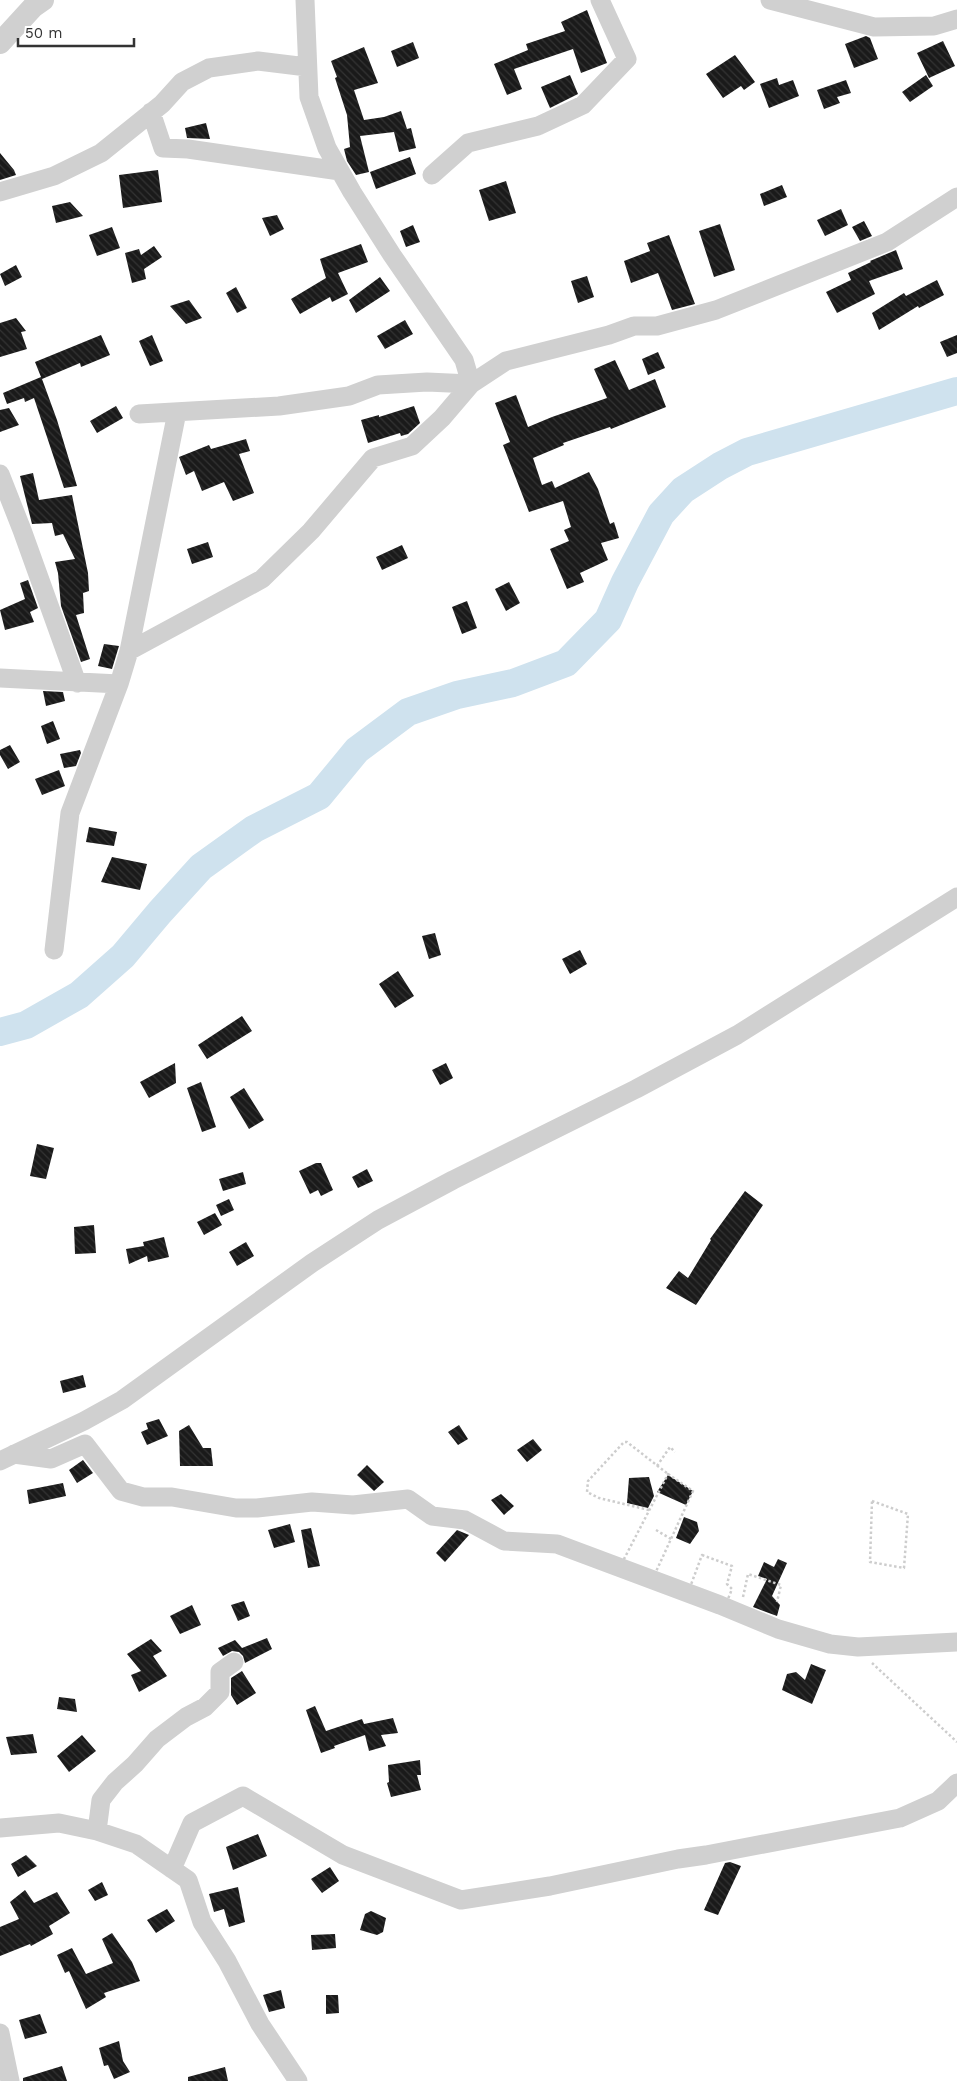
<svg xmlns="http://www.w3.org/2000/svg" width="957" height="2081" viewBox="0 0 957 2081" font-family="'Work Sans',sans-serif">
<defs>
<pattern id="building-back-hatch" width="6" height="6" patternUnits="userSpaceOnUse" patternTransform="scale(1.25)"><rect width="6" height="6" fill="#1a1a1a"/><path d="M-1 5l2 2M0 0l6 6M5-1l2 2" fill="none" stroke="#333"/></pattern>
</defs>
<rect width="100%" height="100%" fill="#fff"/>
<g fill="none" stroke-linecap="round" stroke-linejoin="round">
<path stroke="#cfe2ee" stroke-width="28" d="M 0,1032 L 26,1025 L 79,995 L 123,956 L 160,912 L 201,867 L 254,829 L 319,796 L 357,750 L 408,712 L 457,695 L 513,683 L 566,663 L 608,620 L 625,582 L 661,514 L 683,490 L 720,466 L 747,452 L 957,391"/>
</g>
<path fill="url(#building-back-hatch)" d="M 587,10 L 607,63 L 581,73 L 573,49 L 514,69 L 522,89 L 507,95 L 494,64 L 528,50 L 526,44 L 565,31 L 561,22 Z
M 866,36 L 870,38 L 878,59 L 854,68 L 845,44 Z
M 943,41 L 955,66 L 929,78 L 917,53 Z
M 413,42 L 419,58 L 397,67 L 391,51 Z
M 364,47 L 378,83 L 354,90 L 364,120 L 384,117 L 401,111 L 407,129 L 411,128 L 416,148 L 399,152 L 394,132 L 360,136 L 369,172 L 356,175 L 347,161 L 344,149 L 350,147 L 347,115 L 335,78 L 337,77 L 331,61 Z
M 735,55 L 755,82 L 744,90 L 741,86 L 723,98 L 706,74 Z
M 570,75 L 578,94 L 550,108 L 541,87 Z
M 926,75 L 933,86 L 910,102 L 902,92 Z
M 777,78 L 779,85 L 793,80 L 799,96 L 769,108 L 760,84 Z
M 846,80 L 851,93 L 837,97 L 840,103 L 824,109 L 817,90 Z
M 206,123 L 210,139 L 187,138 L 185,128 Z
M 0,153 L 14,170 L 16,175 L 0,180 Z
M 410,157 L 416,174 L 376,189 L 370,172 Z
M 158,170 L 162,202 L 123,208 L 119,175 Z
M 506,181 L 516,213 L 489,221 L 479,190 Z
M 782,185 L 787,197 L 764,206 L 760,194 Z
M 70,202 L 83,216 L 56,223 L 52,206 Z
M 841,209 L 848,225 L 825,236 L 817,220 Z
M 277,215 L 284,229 L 270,236 L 262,218 Z
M 864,221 L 872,236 L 860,241 L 852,227 Z
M 720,224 L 735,270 L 714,277 L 699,231 Z
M 413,225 L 420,242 L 406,247 L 400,231 Z
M 112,227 L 120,248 L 97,256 L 89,235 Z
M 669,235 L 695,304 L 672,310 L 658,273 L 631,283 L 624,261 L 650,251 L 647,243 Z
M 361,244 L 368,262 L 338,273 L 348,294 L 332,302 L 330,297 L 300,314 L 291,299 L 326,278 L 320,259 Z
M 154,246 L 162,257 L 144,269 L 146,279 L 132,283 L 125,253 L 139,249 L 141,255 Z
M 896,250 L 903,269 L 869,281 L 875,294 L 837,313 L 826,292 L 851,280 L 848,273 L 871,262 L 870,261 Z
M 16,265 L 22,277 L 5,286 L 0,274 Z
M 587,276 L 594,297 L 578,303 L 571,281 Z
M 380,277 L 390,291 L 356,313 L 349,300 Z
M 937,280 L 944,295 L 919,308 L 918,306 L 879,330 L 872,313 L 904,293 L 906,296 Z
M 236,287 L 247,308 L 237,313 L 226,293 Z
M 189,300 L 202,318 L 186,324 L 170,306 Z
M 16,318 L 26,331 L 21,332 L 27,349 L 0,357 L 0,323 Z
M 405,320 L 413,334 L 385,349 L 377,336 Z
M 101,335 L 110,355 L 81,367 L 80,363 L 42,379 L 57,420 L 77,486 L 64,488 L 34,398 L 25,402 L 24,398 L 7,404 L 3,393 L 41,377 L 35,362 Z
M 152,335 L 163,361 L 150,366 L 139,341 Z
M 957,335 L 957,353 L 947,357 L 940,342 Z
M 658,352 L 665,368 L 648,375 L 642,359 Z
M 615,360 L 629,390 L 655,379 L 666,407 L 611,429 L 610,427 L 563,443 L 564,445 L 533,458 L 542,485 L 552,481 L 555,488 L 589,472 L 598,489 L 610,524 L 614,522 L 619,538 L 601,543 L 608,560 L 580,573 L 584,582 L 567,589 L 550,549 L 569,541 L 564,530 L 571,527 L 563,501 L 529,512 L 503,445 L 510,442 L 495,403 L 516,395 L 528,427 L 552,417 L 607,398 L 594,369 Z
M 116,406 L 123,418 L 97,433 L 90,421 Z
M 414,406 L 420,423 L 408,434 L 401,436 L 400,433 L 368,443 L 361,420 L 379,415 L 379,417 Z
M 9,408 L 19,425 L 0,432 L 0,410 Z
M 246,439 L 250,451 L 239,454 L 254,493 L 233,501 L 224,482 L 202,491 L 194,471 L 186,475 L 179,457 L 209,445 L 211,449 Z
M 33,473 L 39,500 L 72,495 L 88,573 L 89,591 L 83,593 L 84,613 L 76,615 L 90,659 L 81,662 L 61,606 L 58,573 L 55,562 L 75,559 L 63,534 L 55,536 L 52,523 L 32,524 L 20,476 Z
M 208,542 L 213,557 L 192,564 L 187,549 Z
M 402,545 L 408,558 L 382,570 L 376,557 Z
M 28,580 L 38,608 L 30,612 L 34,622 L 5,630 L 0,610 L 25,599 L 20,583 Z
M 509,582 L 520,603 L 506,611 L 495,589 Z
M 467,601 L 477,628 L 462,634 L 452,607 Z
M 104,644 L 119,646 L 112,669 L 98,666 Z
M 43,691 L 63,692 L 65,701 L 46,706 Z
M 53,721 L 60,739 L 47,744 L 41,726 Z
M 10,745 L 20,762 L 8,769 L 0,755 L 0,750 Z
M 80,750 L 81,753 L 76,766 L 64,768 L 60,754 Z
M 59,770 L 65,786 L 42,795 L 35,779 Z
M 89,827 L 117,832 L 114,846 L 86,842 Z
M 112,857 L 147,864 L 140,890 L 101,882 Z
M 435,933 L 441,955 L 429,959 L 422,936 Z
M 580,950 L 587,964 L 570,974 L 562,959 Z
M 398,971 L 414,996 L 395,1008 L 379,984 Z
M 242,1016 L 252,1031 L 207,1059 L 198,1045 Z
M 175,1063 L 176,1083 L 149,1098 L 140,1082 Z
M 446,1063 L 453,1078 L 440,1085 L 432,1070 Z
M 201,1082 L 216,1127 L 202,1132 L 187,1088 Z
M 244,1088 L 264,1120 L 249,1129 L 230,1097 Z
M 37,1144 L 54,1148 L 46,1179 L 30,1176 Z
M 316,1163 L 321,1163 L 333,1190 L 321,1196 L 318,1190 L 310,1194 L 299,1171 Z
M 367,1169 L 373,1181 L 358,1188 L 352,1177 Z
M 243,1172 L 246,1184 L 223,1191 L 219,1179 Z
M 745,1191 L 763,1205 L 696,1305 L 666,1288 L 679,1271 L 688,1278 L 711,1240 L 710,1239 Z
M 229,1199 L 234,1210 L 221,1216 L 216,1205 Z
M 215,1213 L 222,1225 L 204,1235 L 197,1222 Z
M 94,1225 L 96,1253 L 75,1254 L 74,1227 Z
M 164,1237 L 169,1257 L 148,1262 L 147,1256 L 129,1264 L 126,1249 L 144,1246 L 143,1242 Z
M 246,1242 L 254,1256 L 237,1266 L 229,1252 Z
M 83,1375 L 86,1387 L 63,1393 L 60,1381 Z
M 159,1419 L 168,1436 L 147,1445 L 141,1432 L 148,1429 L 146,1423 Z
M 189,1425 L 203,1448 L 211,1448 L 213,1466 L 180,1466 L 179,1431 Z
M 459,1425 L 468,1439 L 458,1445 L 448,1432 Z
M 533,1439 L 542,1450 L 527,1462 L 517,1450 Z
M 83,1460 L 93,1473 L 77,1483 L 69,1470 Z
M 367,1465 L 384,1482 L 374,1491 L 357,1475 Z
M 668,1475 L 693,1491 L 686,1505 L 657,1492 Z
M 649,1477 L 654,1496 L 648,1508 L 627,1503 L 629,1478 Z
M 63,1483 L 66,1496 L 29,1504 L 27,1490 Z
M 501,1494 L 514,1506 L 504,1515 L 491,1500 Z
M 684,1517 L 697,1522 L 699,1531 L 690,1544 L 676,1538 Z
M 290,1524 L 295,1542 L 274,1548 L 268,1530 Z
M 311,1528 L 320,1566 L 308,1568 L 301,1530 Z
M 457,1530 L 469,1535 L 445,1562 L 436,1553 Z
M 778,1559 L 787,1563 L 772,1596 L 780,1605 L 777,1616 L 753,1607 L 767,1579 L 758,1576 L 764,1562 L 774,1567 Z
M 244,1601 L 250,1616 L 238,1621 L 231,1605 Z
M 192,1605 L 201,1625 L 180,1634 L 170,1616 Z
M 267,1638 L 272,1649 L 245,1663 L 243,1656 L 239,1652 L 232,1651 L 223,1656 L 218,1648 L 235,1640 L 242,1648 Z
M 151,1639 L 162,1651 L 153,1656 L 167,1676 L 139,1692 L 131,1675 L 141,1671 L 127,1654 Z
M 811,1664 L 826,1670 L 812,1704 L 782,1690 L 787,1674 L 796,1672 L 805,1680 Z
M 242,1671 L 256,1693 L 237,1705 L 231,1695 L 231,1678 Z
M 59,1697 L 75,1699 L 77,1712 L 57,1709 Z
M 315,1706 L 326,1731 L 362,1719 L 364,1724 L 393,1718 L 398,1733 L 381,1735 L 386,1746 L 369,1751 L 365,1735 L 334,1746 L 335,1748 L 321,1753 L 306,1710 Z
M 33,1734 L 37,1753 L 11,1755 L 6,1737 Z
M 82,1735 L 96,1751 L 69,1772 L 57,1756 Z
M 420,1760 L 421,1775 L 417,1775 L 421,1790 L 391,1797 L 387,1783 L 389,1782 L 388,1765 Z
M 258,1834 L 267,1856 L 233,1870 L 226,1847 Z
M 26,1855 L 37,1866 L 18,1877 L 11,1864 Z
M 730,1862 L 741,1866 L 718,1915 L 704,1910 L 725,1863 Z
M 330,1867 L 339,1881 L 322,1893 L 311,1879 Z
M 102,1882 L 108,1895 L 95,1901 L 88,1890 Z
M 238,1887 L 245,1922 L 229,1927 L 224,1909 L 214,1912 L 209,1894 Z
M 25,1890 L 34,1903 L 57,1892 L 70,1913 L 49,1926 L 53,1934 L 31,1946 L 30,1944 L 0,1956 L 0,1927 L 19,1919 L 10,1902 Z
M 167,1909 L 175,1921 L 156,1933 L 147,1920 Z
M 371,1911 L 386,1918 L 383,1932 L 377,1935 L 360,1930 L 365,1914 Z
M 112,1933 L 132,1962 L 140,1981 L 104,1993 L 106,1997 L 86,2009 L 69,1971 L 65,1973 L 57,1955 L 72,1948 L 86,1974 L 113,1963 L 102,1939 Z
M 335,1934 L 336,1948 L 312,1950 L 311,1935 Z
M 281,1990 L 285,2008 L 269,2012 L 263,1995 Z
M 326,1995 L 338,1995 L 339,2013 L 326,2014 Z
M 40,2014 L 47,2033 L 25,2039 L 19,2020 Z
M 119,2041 L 123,2061 L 130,2072 L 114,2079 L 108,2065 L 104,2066 L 99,2048 Z
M 62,2066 L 67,2081 L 23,2081 L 23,2078 Z
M 225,2067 L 228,2081 L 188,2081 L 188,2077 Z"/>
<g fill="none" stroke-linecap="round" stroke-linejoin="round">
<path stroke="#cdcdcd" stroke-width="2.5" stroke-dasharray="2.5 2.5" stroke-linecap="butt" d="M 657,1466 L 670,1447 L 675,1452
M 668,1474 L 693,1491 L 654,1576 L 623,1561 Z
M 872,1501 L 908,1514 L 904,1568 L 870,1562 Z
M 649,1510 L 599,1498 L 587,1492 L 588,1481 L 624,1442 L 627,1442 L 668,1474
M 656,1530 L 671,1539
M 702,1555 L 732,1566 L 727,1584 L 732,1589 L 726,1604 L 689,1590 Z
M 743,1597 L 748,1574 L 781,1585 L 777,1602
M 872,1663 L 957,1742"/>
<path stroke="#d0d0d0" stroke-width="19" d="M 770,0 L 874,27 L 934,26 L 957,19
M 151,112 L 163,148 L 188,149 L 340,171
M 432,175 L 468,143 L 538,126 L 583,105 L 627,59 L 600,0
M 0,192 L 54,176 L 101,153 L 162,104 L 182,82 L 209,68 L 258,61 L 307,67
M 139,414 L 279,406 L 349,396 L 378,385 L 427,382 L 471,384 L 464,360 L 392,255 L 352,192 L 327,148 L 309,97 L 305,0
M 0,474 L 22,530 L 77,683
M 129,651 L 177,412
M 0,678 L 119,684 L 129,651 L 262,579 L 311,531 L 373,458 L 412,446 L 442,418 L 471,384 L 506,361 L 609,335 L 634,326 L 657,326 L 716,310 L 887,242 L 957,197
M 54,950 L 70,813 L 119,684
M 14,1454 L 51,1459 L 85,1444 L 121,1491 L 143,1497 L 172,1497 L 236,1508 L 257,1508 L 312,1502 L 353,1505 L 408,1499 L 432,1516 L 465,1520 L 504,1541 L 557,1544 L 720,1605 L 778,1629 L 830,1644 L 858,1647 L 957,1642
M 0,1461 L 84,1421 L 122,1400 L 312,1263 L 378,1220 L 453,1180 L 636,1089 L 737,1035 L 957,897
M 0,1828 L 59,1823 L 97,1831 L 136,1844 L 188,1880 L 202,1922 L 227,1961 L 260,2024 L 298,2081
M 97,1831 L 101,1800 L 115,1782 L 135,1764 L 157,1739 L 186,1717 L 205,1707 L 220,1692 L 220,1672 L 234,1662
M 172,1869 L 192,1823 L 243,1796 L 343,1855 L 461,1900 L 550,1886 L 678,1859 L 706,1855 L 900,1818 L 938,1801 L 957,1783
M 0,2033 L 10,2081"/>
<path stroke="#d0d0d0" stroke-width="22" d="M 0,43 L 33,7 L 43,0"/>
</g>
<path d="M18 38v8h116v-8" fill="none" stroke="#333333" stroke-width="2.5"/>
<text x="25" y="38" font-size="15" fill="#333333" stroke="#ffffff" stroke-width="4" paint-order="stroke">50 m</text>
</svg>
